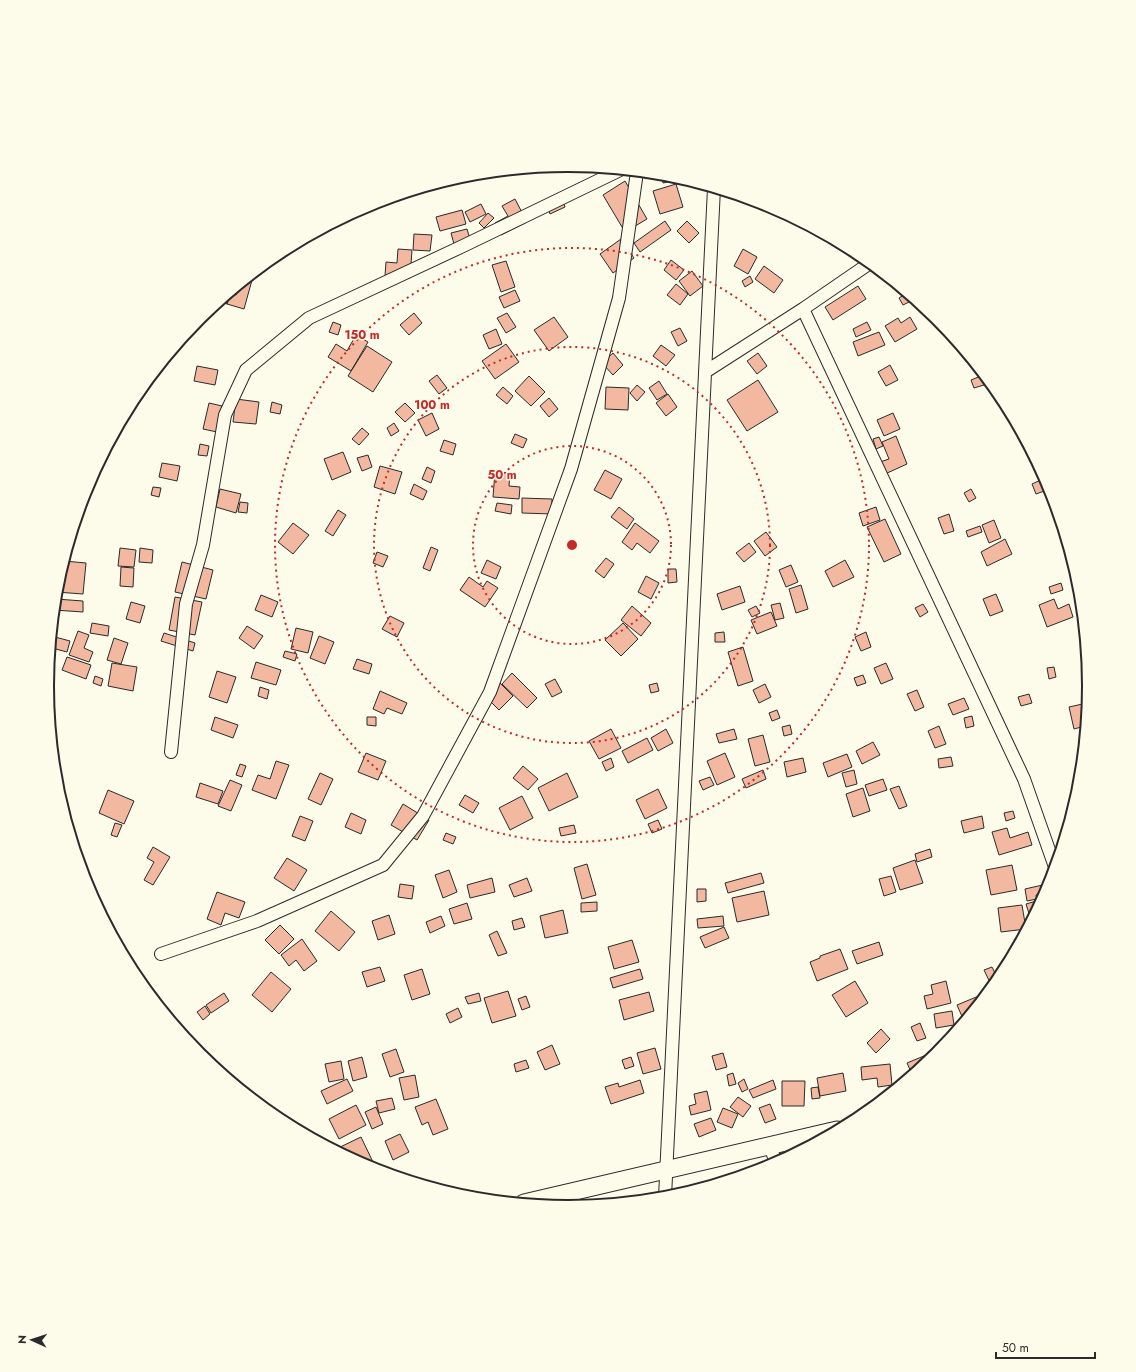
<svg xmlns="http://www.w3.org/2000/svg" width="1136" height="1372" viewBox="0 0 1136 1372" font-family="Jost,sans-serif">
<rect width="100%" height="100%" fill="#fdfbea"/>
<path fill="#f2b8a0" stroke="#2b2b2b" d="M 661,174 L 670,175 L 682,179 L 663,183 Z
M 625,181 L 647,219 L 625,232 L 603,195 Z
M 676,184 L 683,207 L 660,214 L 653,191 Z
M 515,199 L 527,222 L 501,235 L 495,223 L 508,216 L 502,206 Z
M 562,199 L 565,207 L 550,214 L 547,205 Z
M 481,204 L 486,214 L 470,222 L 465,212 Z
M 462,210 L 466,224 L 440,231 L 436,217 Z
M 488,213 L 494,218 L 484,228 L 479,223 Z
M 665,221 L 671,230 L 640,252 L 634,243 Z
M 687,221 L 699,233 L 689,243 L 677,231 Z
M 467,229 L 470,239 L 454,244 L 451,233 Z
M 414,234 L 432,235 L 430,251 L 413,250 Z
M 621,239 L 634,258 L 613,273 L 600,254 Z
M 398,249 L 412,250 L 410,278 L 385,276 L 386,262 L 397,263 Z
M 743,249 L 757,257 L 748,274 L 734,266 Z
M 671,260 L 684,270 L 676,280 L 664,270 Z
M 506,261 L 515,287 L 501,292 L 492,265 Z
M 764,266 L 783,280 L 774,293 L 755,279 Z
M 692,271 L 703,286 L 690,296 L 679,281 Z
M 750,276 L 753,282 L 745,287 L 742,281 Z
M 247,279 L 252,280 L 244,309 L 227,304 L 231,293 L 236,295 L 239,285 Z
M 676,284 L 688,294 L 680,305 L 667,295 Z
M 858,286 L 866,299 L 833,320 L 825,307 Z
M 515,290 L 520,301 L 504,308 L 499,297 Z
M 230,292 L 227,304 L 219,301 Z
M 907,293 L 913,300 L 903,305 L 899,298 Z
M 414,313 L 422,323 L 409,335 L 400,325 Z
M 507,313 L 516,327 L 506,333 L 497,318 Z
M 554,317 L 568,337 L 549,351 L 534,330 Z
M 910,317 L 917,329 L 895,342 L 885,326 L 898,318 L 901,323 Z
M 333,322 L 341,325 L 338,335 L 329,332 Z
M 867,322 L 871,330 L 856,337 L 853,329 Z
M 680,328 L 687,341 L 678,346 L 671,332 Z
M 496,329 L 502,344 L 489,349 L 483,335 Z
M 879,332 L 885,345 L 858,356 L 853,342 Z
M 356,335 L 368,342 L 351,371 L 328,357 L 336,344 L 347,351 Z
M 506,344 L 519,362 L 495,379 L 482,361 Z
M 661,345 L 675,355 L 666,366 L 653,356 Z
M 367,346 L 392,362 L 373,392 L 348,376 Z
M 613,353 L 623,365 L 613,375 L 602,363 Z
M 758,353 L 767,366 L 757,374 L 747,361 Z
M 890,365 L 898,380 L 886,386 L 878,372 Z
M 197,366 L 218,370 L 215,385 L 194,381 Z
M 437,375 L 447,388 L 439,394 L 429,381 Z
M 529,376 L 545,392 L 531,406 L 515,391 Z
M 981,376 L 984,385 L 974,388 L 971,380 Z
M 758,380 L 778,412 L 747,431 L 727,400 Z
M 659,381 L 667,394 L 657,400 L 649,388 Z
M 637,385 L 645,392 L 637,401 L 630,393 Z
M 503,387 L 513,396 L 507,404 L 496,395 Z
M 606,387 L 629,388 L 628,410 L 605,409 Z
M 668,394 L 677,407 L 666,416 L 656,403 Z
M 549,398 L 558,409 L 549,417 L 540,406 Z
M 236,399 L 259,402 L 256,424 L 233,422 Z
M 272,402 L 282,405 L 280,414 L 270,412 Z
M 209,403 L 222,406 L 217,432 L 203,429 Z
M 405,403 L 415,413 L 405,422 L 395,412 Z
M 432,413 L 439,429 L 426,436 L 418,420 Z
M 893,413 L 900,429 L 884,436 L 877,420 Z
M 394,423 L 399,431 L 391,436 L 387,428 Z
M 362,428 L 369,434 L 359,445 L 352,439 Z
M 515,434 L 527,439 L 523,448 L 511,443 Z
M 896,436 L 907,464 L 885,474 L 880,462 L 889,459 L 882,442 Z
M 879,437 L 883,446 L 876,449 L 873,439 Z
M 444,440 L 456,444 L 453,455 L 440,451 Z
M 200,444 L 209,446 L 207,456 L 198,455 Z
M 343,452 L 351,472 L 332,480 L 324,459 Z
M 368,455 L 372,467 L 362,471 L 357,458 Z
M 162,463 L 180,466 L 177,481 L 159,477 Z
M 380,466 L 402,472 L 395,494 L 374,487 Z
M 427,467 L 435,471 L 431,483 L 422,479 Z
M 605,470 L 622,479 L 611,499 L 594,490 Z
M 495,472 L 510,473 L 509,486 L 520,487 L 519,499 L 493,497 Z
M 1043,479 L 1047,490 L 1036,494 L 1032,484 Z
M 414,484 L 427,491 L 423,500 L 410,494 Z
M 153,487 L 161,488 L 159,497 L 151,495 Z
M 220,489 L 241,494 L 236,513 L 216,507 Z
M 971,489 L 976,498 L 969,502 L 964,493 Z
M 522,498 L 552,499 L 552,514 L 522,513 Z
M 240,502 L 248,503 L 247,513 L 238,512 Z
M 497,503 L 512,505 L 511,514 L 495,511 Z
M 619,507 L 634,519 L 627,529 L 611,517 Z
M 876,507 L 880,520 L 863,526 L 859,513 Z
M 338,510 L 346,515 L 333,536 L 325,531 Z
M 949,514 L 954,531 L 944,534 L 938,518 Z
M 885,519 L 901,554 L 884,562 L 867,527 Z
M 994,520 L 1001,538 L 989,543 L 982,525 Z
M 293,523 L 309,535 L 293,554 L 278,542 Z
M 635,523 L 659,541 L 650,553 L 637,543 L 632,550 L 622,542 Z
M 980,526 L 982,532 L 968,537 L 966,531 Z
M 766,532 L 777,547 L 765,556 L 754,541 Z
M 1005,539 L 1012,554 L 987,566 L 981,552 Z
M 749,543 L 756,552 L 744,562 L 736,553 Z
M 431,547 L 438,550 L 430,571 L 423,568 Z
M 120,548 L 136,550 L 134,567 L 118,566 Z
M 140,548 L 153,550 L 152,563 L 139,562 Z
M 377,552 L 388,556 L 383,567 L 373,563 Z
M 606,558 L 614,564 L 604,578 L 595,571 Z
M 487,560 L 501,567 L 496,579 L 481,573 Z
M 845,560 L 854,577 L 833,587 L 825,571 Z
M 64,561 L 86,563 L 83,594 L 56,592 L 57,584 Z
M 182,562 L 213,570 L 206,599 L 175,592 Z
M 791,565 L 798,582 L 786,587 L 779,570 Z
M 121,567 L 134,568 L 133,587 L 120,586 Z
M 668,569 L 676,569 L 677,582 L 668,583 Z
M 646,576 L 659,583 L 651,599 L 638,592 Z
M 469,577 L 483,587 L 487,581 L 498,588 L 485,607 L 460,590 Z
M 1061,583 L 1063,590 L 1051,594 L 1049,587 Z
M 801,585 L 808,609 L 796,613 L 789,589 Z
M 740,586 L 745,602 L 722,610 L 717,594 Z
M 996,594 L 1003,611 L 990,616 L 983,599 Z
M 261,595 L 278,602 L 272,617 L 255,610 Z
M 175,597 L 202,602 L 195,635 L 169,630 Z
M 56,599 L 83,601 L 83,612 L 54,610 Z
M 1054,599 L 1058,609 L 1069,604 L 1073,617 L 1047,627 L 1039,605 Z
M 131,602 L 145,606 L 140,623 L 126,619 Z
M 780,603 L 784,618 L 775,620 L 771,605 Z
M 923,604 L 928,612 L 920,617 L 915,608 Z
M 632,606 L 651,623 L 641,636 L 621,620 Z
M 756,606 L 760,613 L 752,617 L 748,610 Z
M 771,612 L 777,626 L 757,634 L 751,620 Z
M 390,616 L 404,623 L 397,637 L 382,629 Z
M 92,623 L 109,626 L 108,636 L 90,633 Z
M 623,623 L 638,639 L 621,656 L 605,640 Z
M 247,626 L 263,636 L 254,649 L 239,638 Z
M 296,628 L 313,632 L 308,653 L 291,649 Z
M 78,631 L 89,635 L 84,648 L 93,652 L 89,662 L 69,655 Z
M 724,632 L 725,642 L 715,642 L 715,633 Z
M 866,632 L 871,647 L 861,651 L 855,637 Z
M 164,633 L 195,643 L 193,651 L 161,641 Z
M 319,636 L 334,642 L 325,664 L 310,658 Z
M 55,637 L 70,641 L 67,652 L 52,648 Z
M 114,638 L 128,643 L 121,664 L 107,660 Z
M 743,647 L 753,681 L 738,686 L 728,652 Z
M 285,651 L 297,654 L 295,661 L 283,657 Z
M 67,657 L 91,665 L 86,679 L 62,670 Z
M 357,659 L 372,664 L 369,674 L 353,669 Z
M 256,662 L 281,670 L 276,685 L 251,678 Z
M 112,663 L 137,667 L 133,691 L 108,686 Z
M 886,663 L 893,679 L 881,684 L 874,668 Z
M 1054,667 L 1056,677 L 1049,679 L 1047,668 Z
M 217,671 L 236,677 L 227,703 L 209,697 Z
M 512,673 L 537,698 L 527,708 L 502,684 Z
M 863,675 L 866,683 L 857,686 L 854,678 Z
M 95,676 L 103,679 L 101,686 L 93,683 Z
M 555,679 L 562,692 L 552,697 L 545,684 Z
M 500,683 L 513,696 L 499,710 L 486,697 Z
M 657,683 L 659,691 L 651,693 L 649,685 Z
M 765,684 L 771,697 L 759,703 L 753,690 Z
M 260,687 L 269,690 L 267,699 L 258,696 Z
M 917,690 L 924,707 L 915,711 L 907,694 Z
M 380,691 L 407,703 L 402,714 L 387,708 L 384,714 L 373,709 Z
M 1029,694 L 1032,703 L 1021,706 L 1018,697 Z
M 964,698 L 969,709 L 953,715 L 948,704 Z
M 1087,703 L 1085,726 L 1074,729 L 1069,707 Z
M 777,710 L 780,718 L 772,721 L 769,713 Z
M 972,716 L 974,726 L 966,728 L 964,718 Z
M 215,717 L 238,725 L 233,738 L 211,730 Z
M 367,717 L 376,717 L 376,726 L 367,725 Z
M 790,725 L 792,734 L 784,736 L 782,727 Z
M 939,726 L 946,744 L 935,748 L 928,731 Z
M 611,729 L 621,748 L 599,759 L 589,741 Z
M 666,729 L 673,743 L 658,751 L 651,738 Z
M 734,729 L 737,739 L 719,743 L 716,734 Z
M 763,735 L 770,762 L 755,766 L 748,739 Z
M 647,738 L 653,750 L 628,763 L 622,751 Z
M 873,742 L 880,755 L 862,764 L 856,751 Z
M 366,753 L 386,761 L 378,780 L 358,772 Z
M 725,753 L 735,777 L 717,785 L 707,761 Z
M 847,754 L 852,767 L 828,777 L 823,763 Z
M 951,757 L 953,766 L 939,768 L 938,759 Z
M 611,758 L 614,767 L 606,771 L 602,762 Z
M 803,758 L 806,772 L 787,777 L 784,762 Z
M 276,761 L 289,765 L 276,799 L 252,790 L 258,775 L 270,779 Z
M 240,764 L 246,766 L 242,777 L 236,775 Z
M 523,766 L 538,779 L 528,790 L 513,778 Z
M 763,770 L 766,779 L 746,788 L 742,779 Z
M 854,770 L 857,784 L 846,787 L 842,773 Z
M 320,773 L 333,779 L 321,805 L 308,799 Z
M 567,773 L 578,797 L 549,811 L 538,788 Z
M 710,777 L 714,785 L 703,790 L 699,781 Z
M 883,779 L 887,790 L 869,796 L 865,785 Z
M 230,780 L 242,785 L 231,811 L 218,806 Z
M 200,783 L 223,791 L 218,804 L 196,797 Z
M 899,786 L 907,806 L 899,809 L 890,789 Z
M 863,788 L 870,811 L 853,817 L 846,794 Z
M 658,789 L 667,808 L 645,819 L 636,800 Z
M 108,790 L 134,801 L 124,824 L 99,813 Z
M 465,795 L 479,803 L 473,813 L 459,805 Z
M 522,796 L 533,818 L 510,830 L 499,808 Z
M 403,804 L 429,820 L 417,840 L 391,825 Z
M 1013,811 L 1015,818 L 1006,821 L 1004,813 Z
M 351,813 L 366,820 L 361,834 L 345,827 Z
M 300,816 L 313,821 L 305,841 L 292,836 Z
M 982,816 L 984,828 L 964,833 L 961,821 Z
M 658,820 L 662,829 L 652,833 L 648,824 Z
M 115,823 L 122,825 L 117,837 L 111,835 Z
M 574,825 L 576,833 L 561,836 L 559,828 Z
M 1007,828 L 1010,838 L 1028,832 L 1032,845 L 999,855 L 992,832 Z
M 446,833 L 456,837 L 453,844 L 443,840 Z
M 153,847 L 170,857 L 153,885 L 144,880 L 154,862 L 147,858 Z
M 930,849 L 932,857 L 917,862 L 915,854 Z
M 287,858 L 307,870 L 294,891 L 274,878 Z
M 915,860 L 923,883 L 900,890 L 893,868 Z
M 587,864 L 596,895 L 582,899 L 574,868 Z
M 1012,865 L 1017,890 L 991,895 L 986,870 Z
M 449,870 L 457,892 L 443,898 L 435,875 Z
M 761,873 L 764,883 L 728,893 L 725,883 Z
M 891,876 L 896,892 L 884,896 L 879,879 Z
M 492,878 L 495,892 L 470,898 L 467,885 Z
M 527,878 L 532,891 L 514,897 L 509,885 Z
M 400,884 L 414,886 L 412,899 L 398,897 Z
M 1047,884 L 1048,888 L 1046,892 L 1036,895 L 1037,899 L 1027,901 L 1025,889 Z
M 697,889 L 706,889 L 706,901 L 697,902 Z
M 764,891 L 769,915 L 737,922 L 732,898 Z
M 217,892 L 245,902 L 239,918 L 225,913 L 221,925 L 207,919 Z
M 1040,900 L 1041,901 L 1031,920 L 1026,904 Z
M 597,902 L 597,911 L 581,912 L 581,903 Z
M 467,903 L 472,919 L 454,924 L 449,909 Z
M 1022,905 L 1026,929 L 1001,932 L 998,908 Z
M 563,910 L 568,933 L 545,938 L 540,916 Z
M 331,911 L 355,932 L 339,951 L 315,931 Z
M 389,915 L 395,934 L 378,940 L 372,921 Z
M 441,916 L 445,926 L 430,933 L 426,922 Z
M 723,916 L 724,926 L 698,928 L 697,919 Z
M 522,918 L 525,927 L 514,930 L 512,921 Z
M 280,925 L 294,939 L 279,954 L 265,940 Z
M 724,927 L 729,938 L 705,948 L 700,937 Z
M 497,931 L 507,953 L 498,956 L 489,935 Z
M 302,939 L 317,961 L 304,971 L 296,960 L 289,966 L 281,955 Z
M 632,940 L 639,962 L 614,969 L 608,947 Z
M 879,942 L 883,955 L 857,964 L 852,951 Z
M 840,949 L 848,969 L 817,981 L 810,962 L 820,958 L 820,956 Z
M 380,967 L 385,981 L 367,987 L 362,972 Z
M 992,967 L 998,979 L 992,987 L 984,970 Z
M 422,969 L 430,994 L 412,1000 L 404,975 Z
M 640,969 L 643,979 L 613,988 L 610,978 Z
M 271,972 L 291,989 L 272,1012 L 252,995 Z
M 855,981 L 868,1003 L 846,1017 L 832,995 Z
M 946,981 L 951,1003 L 927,1009 L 924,996 L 933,994 L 931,985 Z
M 508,991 L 516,1016 L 492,1023 L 484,998 Z
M 649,992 L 654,1011 L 624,1020 L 619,1000 Z
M 224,993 L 229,1001 L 211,1013 L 206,1005 Z
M 479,993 L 481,1001 L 468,1004 L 465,997 Z
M 986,993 L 986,994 L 964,1021 L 957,1005 Z
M 526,996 L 530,1007 L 522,1010 L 518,999 Z
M 205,1006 L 210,1014 L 203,1020 L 197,1012 Z
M 458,1008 L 462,1017 L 450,1023 L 446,1014 Z
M 952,1011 L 954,1025 L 936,1028 L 934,1014 Z
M 920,1023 L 926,1038 L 917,1041 L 911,1027 Z
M 881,1029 L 890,1039 L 876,1053 L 867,1043 Z
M 552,1045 L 560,1064 L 545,1070 L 537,1052 Z
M 655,1048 L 661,1069 L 643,1074 L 637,1053 Z
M 396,1049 L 404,1072 L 390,1077 L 382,1054 Z
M 723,1053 L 727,1067 L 716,1070 L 712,1056 Z
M 931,1053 L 933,1057 L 912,1074 L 907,1063 Z
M 362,1057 L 367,1077 L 353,1081 L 348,1061 Z
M 631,1057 L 634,1066 L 625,1069 L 622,1060 Z
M 526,1060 L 529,1068 L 516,1072 L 514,1064 Z
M 341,1061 L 344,1079 L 329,1082 L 325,1064 Z
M 890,1064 L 892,1085 L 878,1087 L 877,1078 L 862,1080 L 861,1067 Z
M 733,1073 L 736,1084 L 729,1086 L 727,1075 Z
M 843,1073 L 846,1091 L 820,1096 L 817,1078 Z
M 415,1075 L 419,1097 L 404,1100 L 399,1078 Z
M 347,1079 L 353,1091 L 327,1104 L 321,1091 Z
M 744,1079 L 748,1089 L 742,1092 L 738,1083 Z
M 640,1080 L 644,1093 L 611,1104 L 605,1087 L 618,1083 L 619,1087 Z
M 773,1080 L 776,1089 L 753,1098 L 749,1090 Z
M 782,1081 L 805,1081 L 804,1106 L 782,1106 Z
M 818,1087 L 820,1098 L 812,1099 L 811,1088 Z
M 707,1091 L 711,1110 L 691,1115 L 689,1106 L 696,1104 L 694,1094 Z
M 738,1097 L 751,1106 L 743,1117 L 730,1107 Z
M 392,1098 L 395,1109 L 379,1113 L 376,1101 Z
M 436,1099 L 448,1129 L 433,1135 L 428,1122 L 422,1125 L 415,1107 Z
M 770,1104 L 776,1119 L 765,1123 L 759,1108 Z
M 356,1105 L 366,1125 L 339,1139 L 329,1119 Z
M 376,1107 L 383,1124 L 372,1129 L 365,1112 Z
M 723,1108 L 738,1114 L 732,1128 L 717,1122 Z
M 711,1118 L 716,1130 L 699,1137 L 694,1124 Z
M 400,1134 L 409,1152 L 393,1160 L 385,1141 Z
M 361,1137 L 373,1162 L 365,1166 L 336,1149 Z"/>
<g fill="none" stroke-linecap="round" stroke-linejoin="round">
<defs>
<path id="street" d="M 803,309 L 1024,779 L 1055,867
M 705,372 L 803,309 L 870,263
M 171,752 L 186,604 L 203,545 L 225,415 L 246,370 L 309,318 L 463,246 L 620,170
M 161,954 L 257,921 L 383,865 L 423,816 L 490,692 L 571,469 L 619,298 L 637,172
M 770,1146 L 776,1163
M 665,1197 L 714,188"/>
<path id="secondary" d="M 524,1203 L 837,1130"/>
</defs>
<use href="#street" stroke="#2b2b2b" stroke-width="14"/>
<use href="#secondary" stroke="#2b2b2b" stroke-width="19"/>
<use href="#street" stroke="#fdfbea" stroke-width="12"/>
<use href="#secondary" stroke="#fdfbea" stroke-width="17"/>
</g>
<g fill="none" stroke="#c62828" stroke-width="2" stroke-dasharray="2 4">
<circle cx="572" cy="545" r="99"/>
<circle cx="572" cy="545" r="198"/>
<circle cx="572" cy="545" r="297"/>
</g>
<path d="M0 0H1136V1372H0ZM54 686a514 514 0 1 1 1028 0a514 514 0 1 1-1028 0Z" fill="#fdfbea" fill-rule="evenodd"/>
<path fill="none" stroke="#2b2b2b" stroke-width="2" d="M54 686a514 514 0 1 1 1028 0a514 514 0 1 1-1028 0Z"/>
<circle cx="572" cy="545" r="6" fill="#c62828" stroke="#fdfbea" stroke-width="2"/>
<g font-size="12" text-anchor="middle" font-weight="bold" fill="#c62828" stroke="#fdfbea" stroke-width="3" stroke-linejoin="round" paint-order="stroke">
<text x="362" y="339">150 m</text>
<text x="432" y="409">100 m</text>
<text x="502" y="479">50 m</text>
</g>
<g transform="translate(32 1340) rotate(273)" stroke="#fdfbea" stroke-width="3" paint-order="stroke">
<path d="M0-3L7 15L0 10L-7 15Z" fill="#2b2b2b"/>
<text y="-6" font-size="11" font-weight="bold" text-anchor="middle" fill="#2b2b2b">N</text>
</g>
<path d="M996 1352v6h99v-6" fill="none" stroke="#2b2b2b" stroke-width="2"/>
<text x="1002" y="1352" font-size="12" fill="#2b2b2b" stroke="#fdfbea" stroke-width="3" paint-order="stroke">50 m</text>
</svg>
